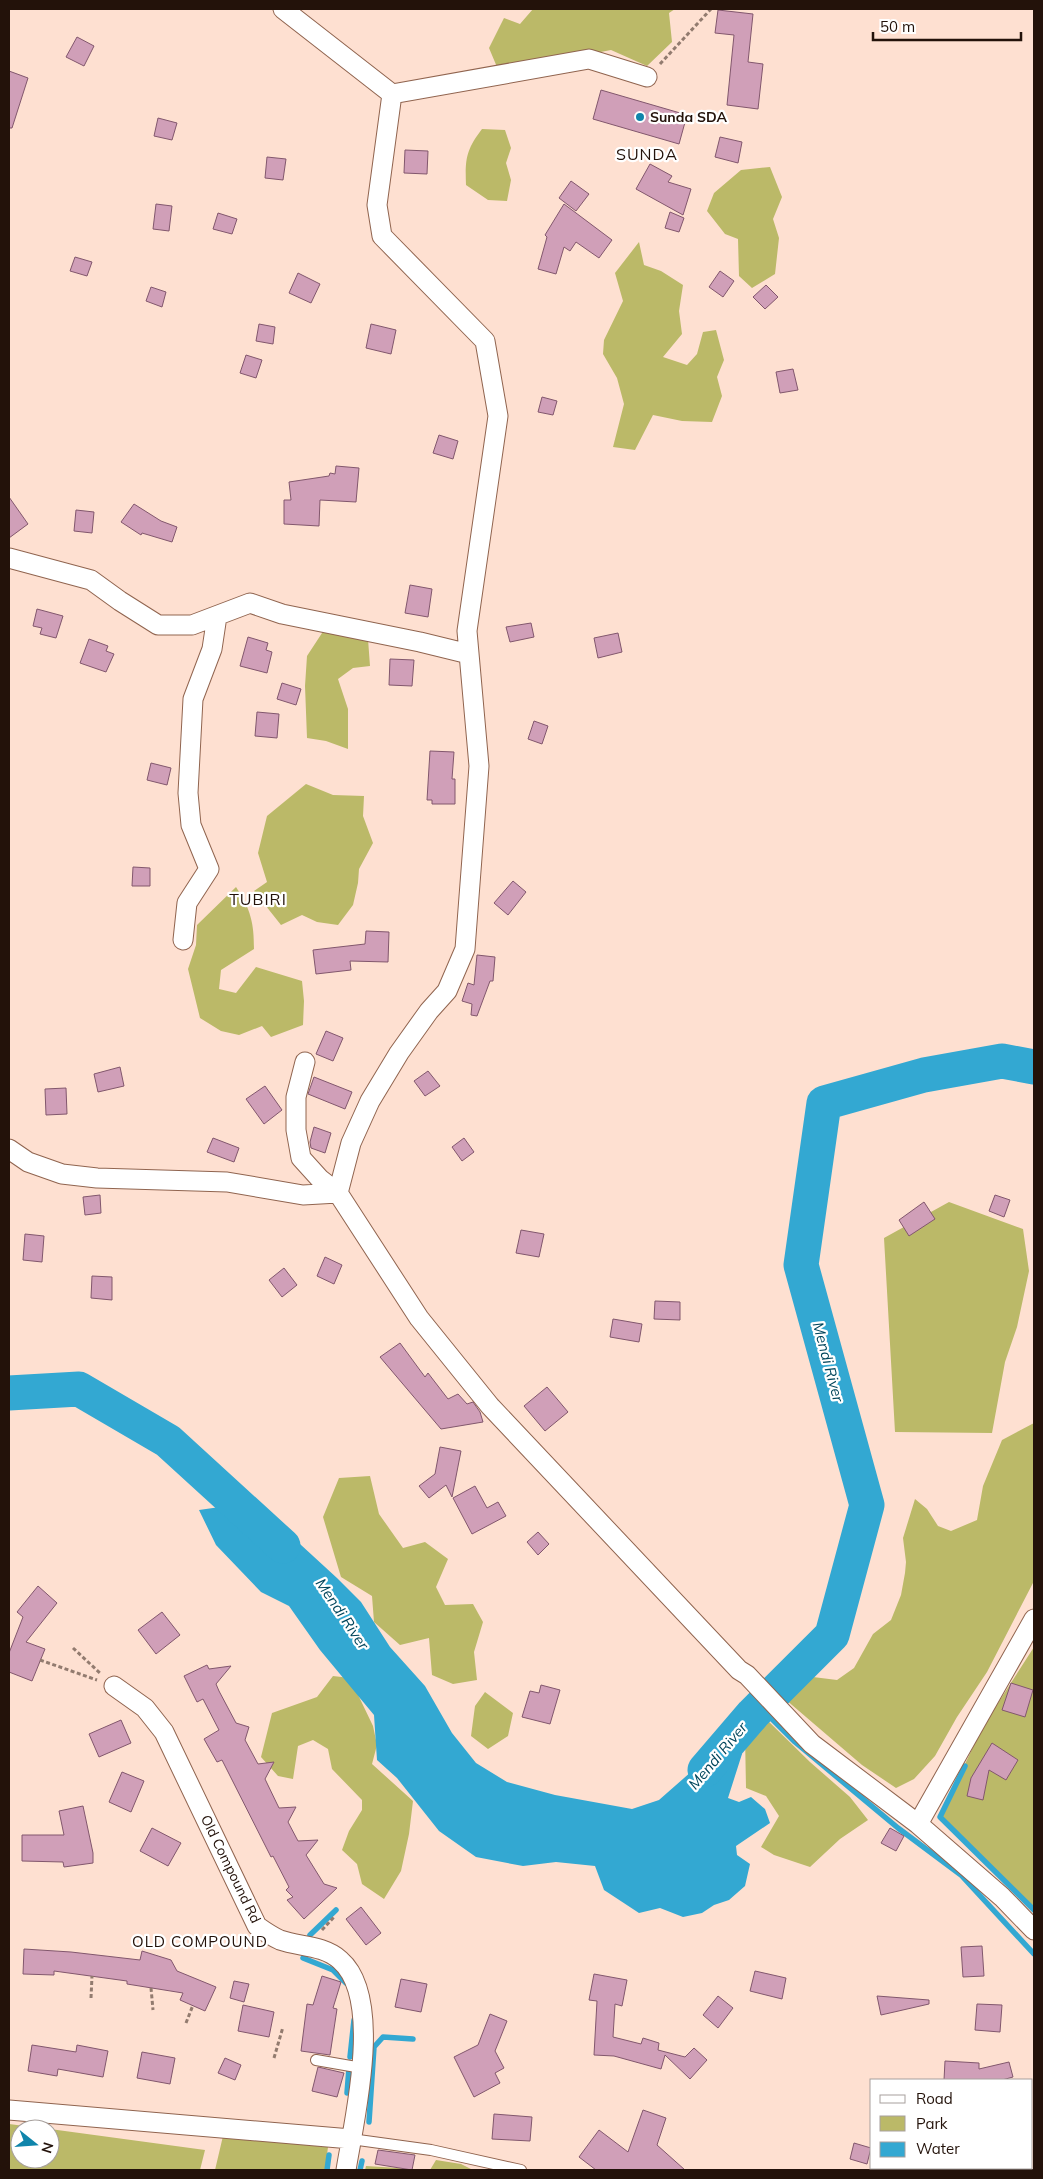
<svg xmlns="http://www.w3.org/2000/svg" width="1043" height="2179" viewBox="0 0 1043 2179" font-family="Mulish,sans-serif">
<rect width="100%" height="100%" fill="#fee0d1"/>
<path fill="#bbb968" d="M 533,9 L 675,9 L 669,13 L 672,42 L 647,66 L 611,50 L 538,64 L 497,67 L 489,48 L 504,18 L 520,24 Z
M 482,129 L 505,130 L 511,148 L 506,163 L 511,180 L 507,201 L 488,200 L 466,185 C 465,159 466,150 482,129 Z
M 770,167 L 782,197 L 773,219 L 779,238 L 775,274 L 752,288 L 739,276 L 738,239 L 725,234 L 707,211 L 714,193 L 741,170 Z
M 639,242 L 644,265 L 661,271 L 683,285 L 679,311 L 682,334 L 663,357 L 687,365 L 697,354 L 703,332 L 716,330 L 724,360 L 717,377 L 722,396 L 712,422 L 682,421 L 653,415 L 635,450 L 613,447 L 624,404 L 617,378 L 603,354 L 604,340 L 623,301 L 615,273 Z
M 324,630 L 368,639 L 370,666 L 353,668 L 338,679 L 348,709 L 348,749 L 326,741 L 307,738 L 305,686 L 307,656 Z
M 306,784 L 333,795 L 364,796 L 363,816 L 373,843 L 359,869 L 358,883 L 353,905 L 338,925 L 317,922 L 302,915 L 281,925 L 254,891 L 267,882 L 258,853 L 267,816 Z
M 236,887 C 251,910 254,923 254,949 L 221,970 L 219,989 L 236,993 L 256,967 L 302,981 L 304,1001 L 303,1025 L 271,1037 L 262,1026 L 239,1035 L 221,1031 L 200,1018 L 188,969 L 196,945 L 197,925 Z
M 949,1202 L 1023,1229 L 1029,1271 L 1017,1327 L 1005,1362 L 992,1433 L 895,1432 L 884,1238 Z
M 1034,1423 L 1034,1581 L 987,1672 L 957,1717 L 935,1756 L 914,1779 L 896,1788 L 862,1765 L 785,1699 L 781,1679 L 805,1676 L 837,1680 L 854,1668 L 873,1634 L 891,1620 L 901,1595 L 905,1573 L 906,1562 L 903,1538 L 915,1499 L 927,1509 L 938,1526 L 951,1531 L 977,1520 L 983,1486 L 1002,1440 Z
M 370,1476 L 379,1514 L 403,1548 L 425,1542 L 448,1559 L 436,1587 L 445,1605 L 473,1604 L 483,1622 L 474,1652 L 477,1680 L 453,1684 L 432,1675 L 429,1638 L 400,1645 L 374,1622 L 372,1596 L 341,1577 L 323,1517 L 339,1478 Z
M 1034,1647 L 1034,1910 L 940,1817 L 982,1728 Z
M 333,1676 L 350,1678 L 373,1726 L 377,1745 L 372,1764 L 413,1801 L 409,1834 L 401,1871 L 384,1899 L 362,1884 L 357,1864 L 342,1850 L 349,1831 L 362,1810 L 362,1800 L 332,1769 L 328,1749 L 313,1740 L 298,1746 L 293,1779 L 278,1776 L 261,1757 L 272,1713 L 317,1697 Z
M 485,1692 L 513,1713 L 508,1736 L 488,1749 L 471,1736 L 475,1706 Z
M 761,1714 L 810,1762 L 850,1797 L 868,1820 L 840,1839 L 810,1867 L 774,1855 L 761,1847 L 779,1816 L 766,1796 L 746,1788 L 745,1735 Z
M 9,2124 L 48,2129 L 20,2129 L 20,2159 L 50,2159 L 50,2129 L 205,2150 L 200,2170 L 9,2170 Z
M 223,2136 L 321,2142 L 328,2147 L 325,2170 L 215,2170 Z
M 436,2160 L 461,2164 L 473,2170 L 365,2170 L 366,2166 L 430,2170 Z"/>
<path fill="#33a8d2" d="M 220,1507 L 276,1522 L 337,1578 L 361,1602 L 390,1647 L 425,1686 L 452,1733 L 476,1763 L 507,1782 L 555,1795 L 632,1809 L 659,1800 L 700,1764 L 733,1716 L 742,1754 L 728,1798 L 739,1802 L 751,1797 L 765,1809 L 770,1823 L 736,1846 L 737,1855 L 750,1864 L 745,1886 L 729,1900 L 714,1905 L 702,1913 L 683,1917 L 660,1908 L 639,1913 L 604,1890 L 595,1866 L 556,1862 L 523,1866 L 476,1857 L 439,1831 L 397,1778 L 377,1760 L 374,1715 L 320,1650 L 289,1606 L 261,1592 L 216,1545 L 199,1510 Z"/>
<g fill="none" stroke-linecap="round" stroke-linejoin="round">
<path stroke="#33a8d2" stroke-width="5.5" d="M 760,1707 L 795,1742 L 898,1828 L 961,1875 L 1034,1954
M 965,1766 L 940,1817 L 1034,1910
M 310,1935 L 336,1910
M 303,1958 L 333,1970 L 346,1983
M 350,2057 L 354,2020
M 347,2093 L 349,2068
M 369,2122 L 374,2047 L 383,2037 L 413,2039
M 327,2170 L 329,2155
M 360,2170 L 362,2161"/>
<path stroke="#33a8d2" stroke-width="35" d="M 9,1393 L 79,1389 L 168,1441 L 283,1546
M 705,1770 L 753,1714 L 832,1635 L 867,1505 L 801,1265 L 824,1103 L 924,1075 L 1002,1061 L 1034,1067"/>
</g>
<path fill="#d09fb8" stroke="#82576d" d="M 718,10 L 753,14 L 748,62 L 763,64 L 758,109 L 727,105 L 734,35 L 715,33 Z
M 77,37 L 94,46 L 84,66 L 66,57 Z
M 9,71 L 28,78 L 12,128 L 9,128 Z
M 601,90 L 687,115 L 679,144 L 593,119 Z
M 158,118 L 177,123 L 172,140 L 154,136 Z
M 720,137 L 742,142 L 738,163 L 715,157 Z
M 405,150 L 428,151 L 427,174 L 404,173 Z
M 267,157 L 286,159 L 283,180 L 265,178 Z
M 650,164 L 672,176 L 668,182 L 691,189 L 683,215 L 636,189 Z
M 571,181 L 589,194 L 576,211 L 559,198 Z
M 156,204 L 172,206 L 169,231 L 153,229 Z
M 564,204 L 612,240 L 599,258 L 576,242 L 570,251 L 564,247 L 556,274 L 538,269 L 547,237 L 545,235 Z
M 670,212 L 684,218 L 679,232 L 665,228 Z
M 218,213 L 237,219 L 232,234 L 213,229 Z
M 75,257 L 92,262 L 87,276 L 70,271 Z
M 720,271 L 734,281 L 723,297 L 709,287 Z
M 298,273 L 320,284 L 311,303 L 289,293 Z
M 766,285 L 778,297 L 765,309 L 753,297 Z
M 151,287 L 166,292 L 162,307 L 146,301 Z
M 259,324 L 275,327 L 273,344 L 256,341 Z
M 371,324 L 396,330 L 391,354 L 366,348 Z
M 246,355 L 262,360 L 256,378 L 240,373 Z
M 793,369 L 798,390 L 780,393 L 776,372 Z
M 542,397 L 557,401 L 553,415 L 538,412 Z
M 439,435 L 458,441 L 453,459 L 433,453 Z
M 336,466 L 359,468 L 356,502 L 320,500 L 319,526 L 284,524 L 284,500 L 291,500 L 289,482 L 329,476 L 330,473 L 335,474 Z
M 9,497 L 28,524 L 9,538 Z
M 134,504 L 161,521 L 177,527 L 172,542 L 142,533 L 141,535 L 121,522 Z
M 76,510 L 94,512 L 92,533 L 74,531 Z
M 410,585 L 432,589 L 428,617 L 405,613 Z
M 37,609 L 63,616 L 56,638 L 40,634 L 42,628 L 33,626 Z
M 531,623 L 534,637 L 510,642 L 506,627 Z
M 618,633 L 622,652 L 598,658 L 594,638 Z
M 248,637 L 268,643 L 266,650 L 272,652 L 267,673 L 240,666 Z
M 89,639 L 108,646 L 106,651 L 114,654 L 106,672 L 80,663 Z
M 390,659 L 414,660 L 412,686 L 389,685 Z
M 282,683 L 301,689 L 296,705 L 277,699 Z
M 257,712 L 279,714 L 277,738 L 255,736 Z
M 534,721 L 548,726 L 542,744 L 528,739 Z
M 430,751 L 454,752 L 452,779 L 455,779 L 455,804 L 432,804 L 432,800 L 427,800 Z
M 151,763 L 171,768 L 167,785 L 147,780 Z
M 133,867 L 150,868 L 150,886 L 132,886 Z
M 513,881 L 526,892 L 508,915 L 494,903 Z
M 366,931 L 389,932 L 388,962 L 350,961 L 351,970 L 316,974 L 313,950 L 365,944 Z
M 477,955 L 495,957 L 493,981 L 490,981 L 477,1016 L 471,1015 L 472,1004 L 462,1001 L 468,983 L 474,985 Z
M 326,1031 L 343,1038 L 333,1061 L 316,1054 Z
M 120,1067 L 124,1086 L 98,1092 L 94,1074 Z
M 428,1071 L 440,1086 L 425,1096 L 414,1081 Z
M 314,1077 L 352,1092 L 345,1109 L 308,1094 Z
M 265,1086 L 282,1110 L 264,1124 L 246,1099 Z
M 66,1088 L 67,1114 L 46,1115 L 45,1089 Z
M 314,1127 L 331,1133 L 325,1153 L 311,1148 L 310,1142 Z
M 213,1138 L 239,1148 L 234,1162 L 207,1152 Z
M 464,1138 L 474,1152 L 462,1161 L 452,1147 Z
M 100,1195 L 101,1213 L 85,1215 L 83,1197 Z
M 995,1195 L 1010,1200 L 1004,1217 L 989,1211 Z
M 924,1202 L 935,1219 L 909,1236 L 899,1220 Z
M 521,1230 L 544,1234 L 539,1257 L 516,1253 Z
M 25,1234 L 44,1236 L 42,1262 L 23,1260 Z
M 325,1257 L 342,1265 L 334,1284 L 317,1276 Z
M 284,1268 L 297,1285 L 282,1297 L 269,1280 Z
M 92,1276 L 112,1277 L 112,1300 L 91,1298 Z
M 655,1301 L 680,1302 L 680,1320 L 654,1319 Z
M 613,1319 L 642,1324 L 639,1342 L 610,1337 Z
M 400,1343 L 425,1377 L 428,1373 L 448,1399 L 458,1394 L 467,1404 L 473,1402 L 480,1412 L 483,1422 L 441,1429 L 380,1357 Z
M 547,1387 L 568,1412 L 545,1431 L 524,1406 Z
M 440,1447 L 461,1451 L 452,1497 L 446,1485 L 429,1498 L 419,1486 L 435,1474 Z
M 475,1486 L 487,1508 L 498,1502 L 506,1516 L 472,1534 L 453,1498 Z
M 538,1532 L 549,1544 L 538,1555 L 527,1542 Z
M 38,1586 L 57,1603 L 26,1642 L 45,1649 L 32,1681 L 9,1672 L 9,1653 L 23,1617 L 17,1612 Z
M 162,1612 L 180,1635 L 156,1654 L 138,1630 Z
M 207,1665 L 209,1669 L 231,1666 L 216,1684 L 219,1691 L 236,1723 L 249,1727 L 245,1740 L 258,1764 L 274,1762 L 265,1779 L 279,1808 L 296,1807 L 288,1822 L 298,1841 L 318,1840 L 306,1855 L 324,1884 L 337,1888 L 304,1919 L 287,1900 L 293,1897 L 286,1890 L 289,1887 L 273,1856 L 271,1857 L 222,1760 L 217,1762 L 204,1739 L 219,1730 L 203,1699 L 197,1702 L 184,1676 Z
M 1011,1683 L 1033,1690 L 1025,1717 L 1002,1710 Z
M 541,1685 L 560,1690 L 550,1724 L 522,1717 L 530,1691 L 539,1693 Z
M 121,1720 L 131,1743 L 99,1757 L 89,1734 Z
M 992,1743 L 1018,1760 L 1006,1780 L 989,1770 L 983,1800 L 967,1796 L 971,1778 Z
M 122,1772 L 144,1781 L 131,1812 L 109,1802 Z
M 83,1806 L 93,1853 L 93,1863 L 64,1867 L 63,1862 L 22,1861 L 22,1835 L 64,1835 L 59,1811 Z
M 152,1828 L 181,1843 L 168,1866 L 140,1851 Z
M 890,1828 L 904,1836 L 896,1851 L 881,1843 Z
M 361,1907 L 381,1933 L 366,1945 L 346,1919 Z
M 982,1946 L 984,1976 L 963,1977 L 961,1947 Z
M 24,1949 L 71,1952 L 140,1960 L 142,1951 L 171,1960 L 177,1971 L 216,1987 L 205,2011 L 180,2000 L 183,1993 L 127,1984 L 127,1981 L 54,1971 L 54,1975 L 23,1974 Z
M 755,1971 L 786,1978 L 782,1999 L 750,1991 Z
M 594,1974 L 627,1980 L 622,2006 L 615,2004 L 613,2037 L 641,2044 L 643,2038 L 659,2043 L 658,2050 L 685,2057 L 694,2048 L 707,2060 L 690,2079 L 665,2055 L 661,2069 L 614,2056 L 594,2055 L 597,2001 L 589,2000 Z
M 322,1976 L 341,1982 L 333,2008 L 337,2009 L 330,2055 L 301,2051 L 307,2004 L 313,2005 Z
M 401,1979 L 427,1984 L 421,2012 L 395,2007 Z
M 234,1981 L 249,1984 L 244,2002 L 230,1998 Z
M 718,1996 L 733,2008 L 718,2028 L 703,2015 Z
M 877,1996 L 929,2000 L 929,2004 L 881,2015 Z
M 977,2004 L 1002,2005 L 1000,2032 L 975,2030 Z
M 243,2005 L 274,2012 L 269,2037 L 238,2031 Z
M 490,2014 L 507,2021 L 495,2051 L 504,2068 L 495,2073 L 500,2083 L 474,2097 L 454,2057 L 478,2045 Z
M 32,2045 L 76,2052 L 77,2045 L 108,2051 L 103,2077 L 58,2069 L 57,2076 L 28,2071 Z
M 142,2052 L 175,2058 L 170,2084 L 137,2078 Z
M 225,2058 L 241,2065 L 235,2080 L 218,2073 Z
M 945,2061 L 979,2063 L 979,2069 L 1009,2062 L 1013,2077 L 1002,2080 L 944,2080 Z
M 318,2067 L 344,2073 L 337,2097 L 312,2091 Z
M 643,2110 L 666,2118 L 657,2145 L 685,2170 L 596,2170 L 579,2157 L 599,2130 L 628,2152 Z
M 494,2114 L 532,2117 L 530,2141 L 492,2139 Z
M 854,2143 L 871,2148 L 867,2164 L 850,2159 Z
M 378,2150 L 415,2155 L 412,2170 L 375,2164 Z"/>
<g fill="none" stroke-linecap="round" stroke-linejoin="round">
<defs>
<path id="lane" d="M 316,2060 L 362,2068
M 351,2139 L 431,2150 L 521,2170"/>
<path id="street" d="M 283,9 L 392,94
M 9,558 L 91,580 L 120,601 L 158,625 L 192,625 L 250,603 L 282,614 L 420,642 L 469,654
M 183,940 L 187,903 L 209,869 L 191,825 L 188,793 L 193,699 L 212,649 L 217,616
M 305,1062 L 296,1097 L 296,1130 L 301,1158 L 320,1179 L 338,1193 L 351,1143 L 370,1101 L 399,1053 L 429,1011 L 447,991 L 465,949 L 479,766 L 467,631 L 498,416 L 485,341 L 382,236 L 377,205 L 392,94 L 589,59 L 647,77
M 9,1149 L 28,1162 L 62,1174 L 97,1178 L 227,1182 L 303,1195 L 338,1193 L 419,1318 L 490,1406 L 739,1670 L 747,1675 L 812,1744 L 918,1824 L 1002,1897 L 1034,1930
M 114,1686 L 145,1708 L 164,1732 L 257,1926 C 264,1931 271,1936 280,1940 C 300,1947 323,1945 340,1960 C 384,1998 354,2120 346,2170
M 918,1824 L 1034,1619
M 9,2110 L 351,2139"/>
</defs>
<use href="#lane" stroke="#90644f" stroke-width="12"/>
<use href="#street" stroke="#90644f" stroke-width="21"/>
<path stroke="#927b6f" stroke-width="3" stroke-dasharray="4 2.5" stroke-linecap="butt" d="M 660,64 L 711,9
M 73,1648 L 101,1674
M 40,1660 L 97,1680
M 322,1930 L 335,1916
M 151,1988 L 153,2010
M 91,1998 L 92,1976
M 186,2023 L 193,2005
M 274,2058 L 283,2027"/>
<use href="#lane" stroke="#fff" stroke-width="10"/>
<use href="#street" stroke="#fff" stroke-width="19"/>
</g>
<circle fill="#1085ab" stroke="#fff" stroke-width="2" cx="640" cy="117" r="5"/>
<g text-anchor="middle" stroke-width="4.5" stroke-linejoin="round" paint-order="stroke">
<g font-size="14" font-weight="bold" fill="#23120a" stroke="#fff" text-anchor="start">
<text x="650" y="122">Sunda SDA</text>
</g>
<g font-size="14" fill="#23120a" stroke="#fff">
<text transform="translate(231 1869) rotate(64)" y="5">Old Compound Rd</text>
</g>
<g font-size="15" font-style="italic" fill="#00455b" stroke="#fff">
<text transform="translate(828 1362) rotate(75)" y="5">Mendi River</text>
<text transform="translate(342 1614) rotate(56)" y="5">Mendi River</text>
<text transform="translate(718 1756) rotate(-50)" y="5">Mendi River</text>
</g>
<g font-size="15" letter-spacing="1" fill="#23120a" stroke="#fff">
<text x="200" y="1947">OLD COMPOUND</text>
</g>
<g font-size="16" letter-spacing="1" fill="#23120a" stroke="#fff">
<text x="647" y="160">SUNDA</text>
<text x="258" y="905">TUBIRI</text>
</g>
</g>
<rect width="1043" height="2179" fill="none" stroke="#23120a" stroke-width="20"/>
<rect x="870" y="2079" width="162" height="90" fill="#ffffff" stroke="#a7a09d"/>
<rect x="880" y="2095" width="25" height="8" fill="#ffffff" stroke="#a7a09d"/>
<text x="916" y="2104" font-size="15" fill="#23120a">Road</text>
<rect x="880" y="2116" width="25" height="15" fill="#bbb968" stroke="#a7a09d"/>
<text x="916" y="2129" font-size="15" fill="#23120a">Park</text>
<rect x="880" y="2142" width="25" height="15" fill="#33a8d2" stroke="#a7a09d"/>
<text x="916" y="2154" font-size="15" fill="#23120a">Water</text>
<g transform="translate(35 2144) rotate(107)"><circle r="24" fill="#ffffff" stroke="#a7a09d"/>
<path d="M0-4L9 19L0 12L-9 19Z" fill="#1085ab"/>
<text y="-8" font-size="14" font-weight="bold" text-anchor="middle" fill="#23120a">N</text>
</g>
<path d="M873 32v8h148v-8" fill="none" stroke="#23120a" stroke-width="2.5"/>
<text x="880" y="32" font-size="15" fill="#23120a" stroke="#ffffff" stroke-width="4" paint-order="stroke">50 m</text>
</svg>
